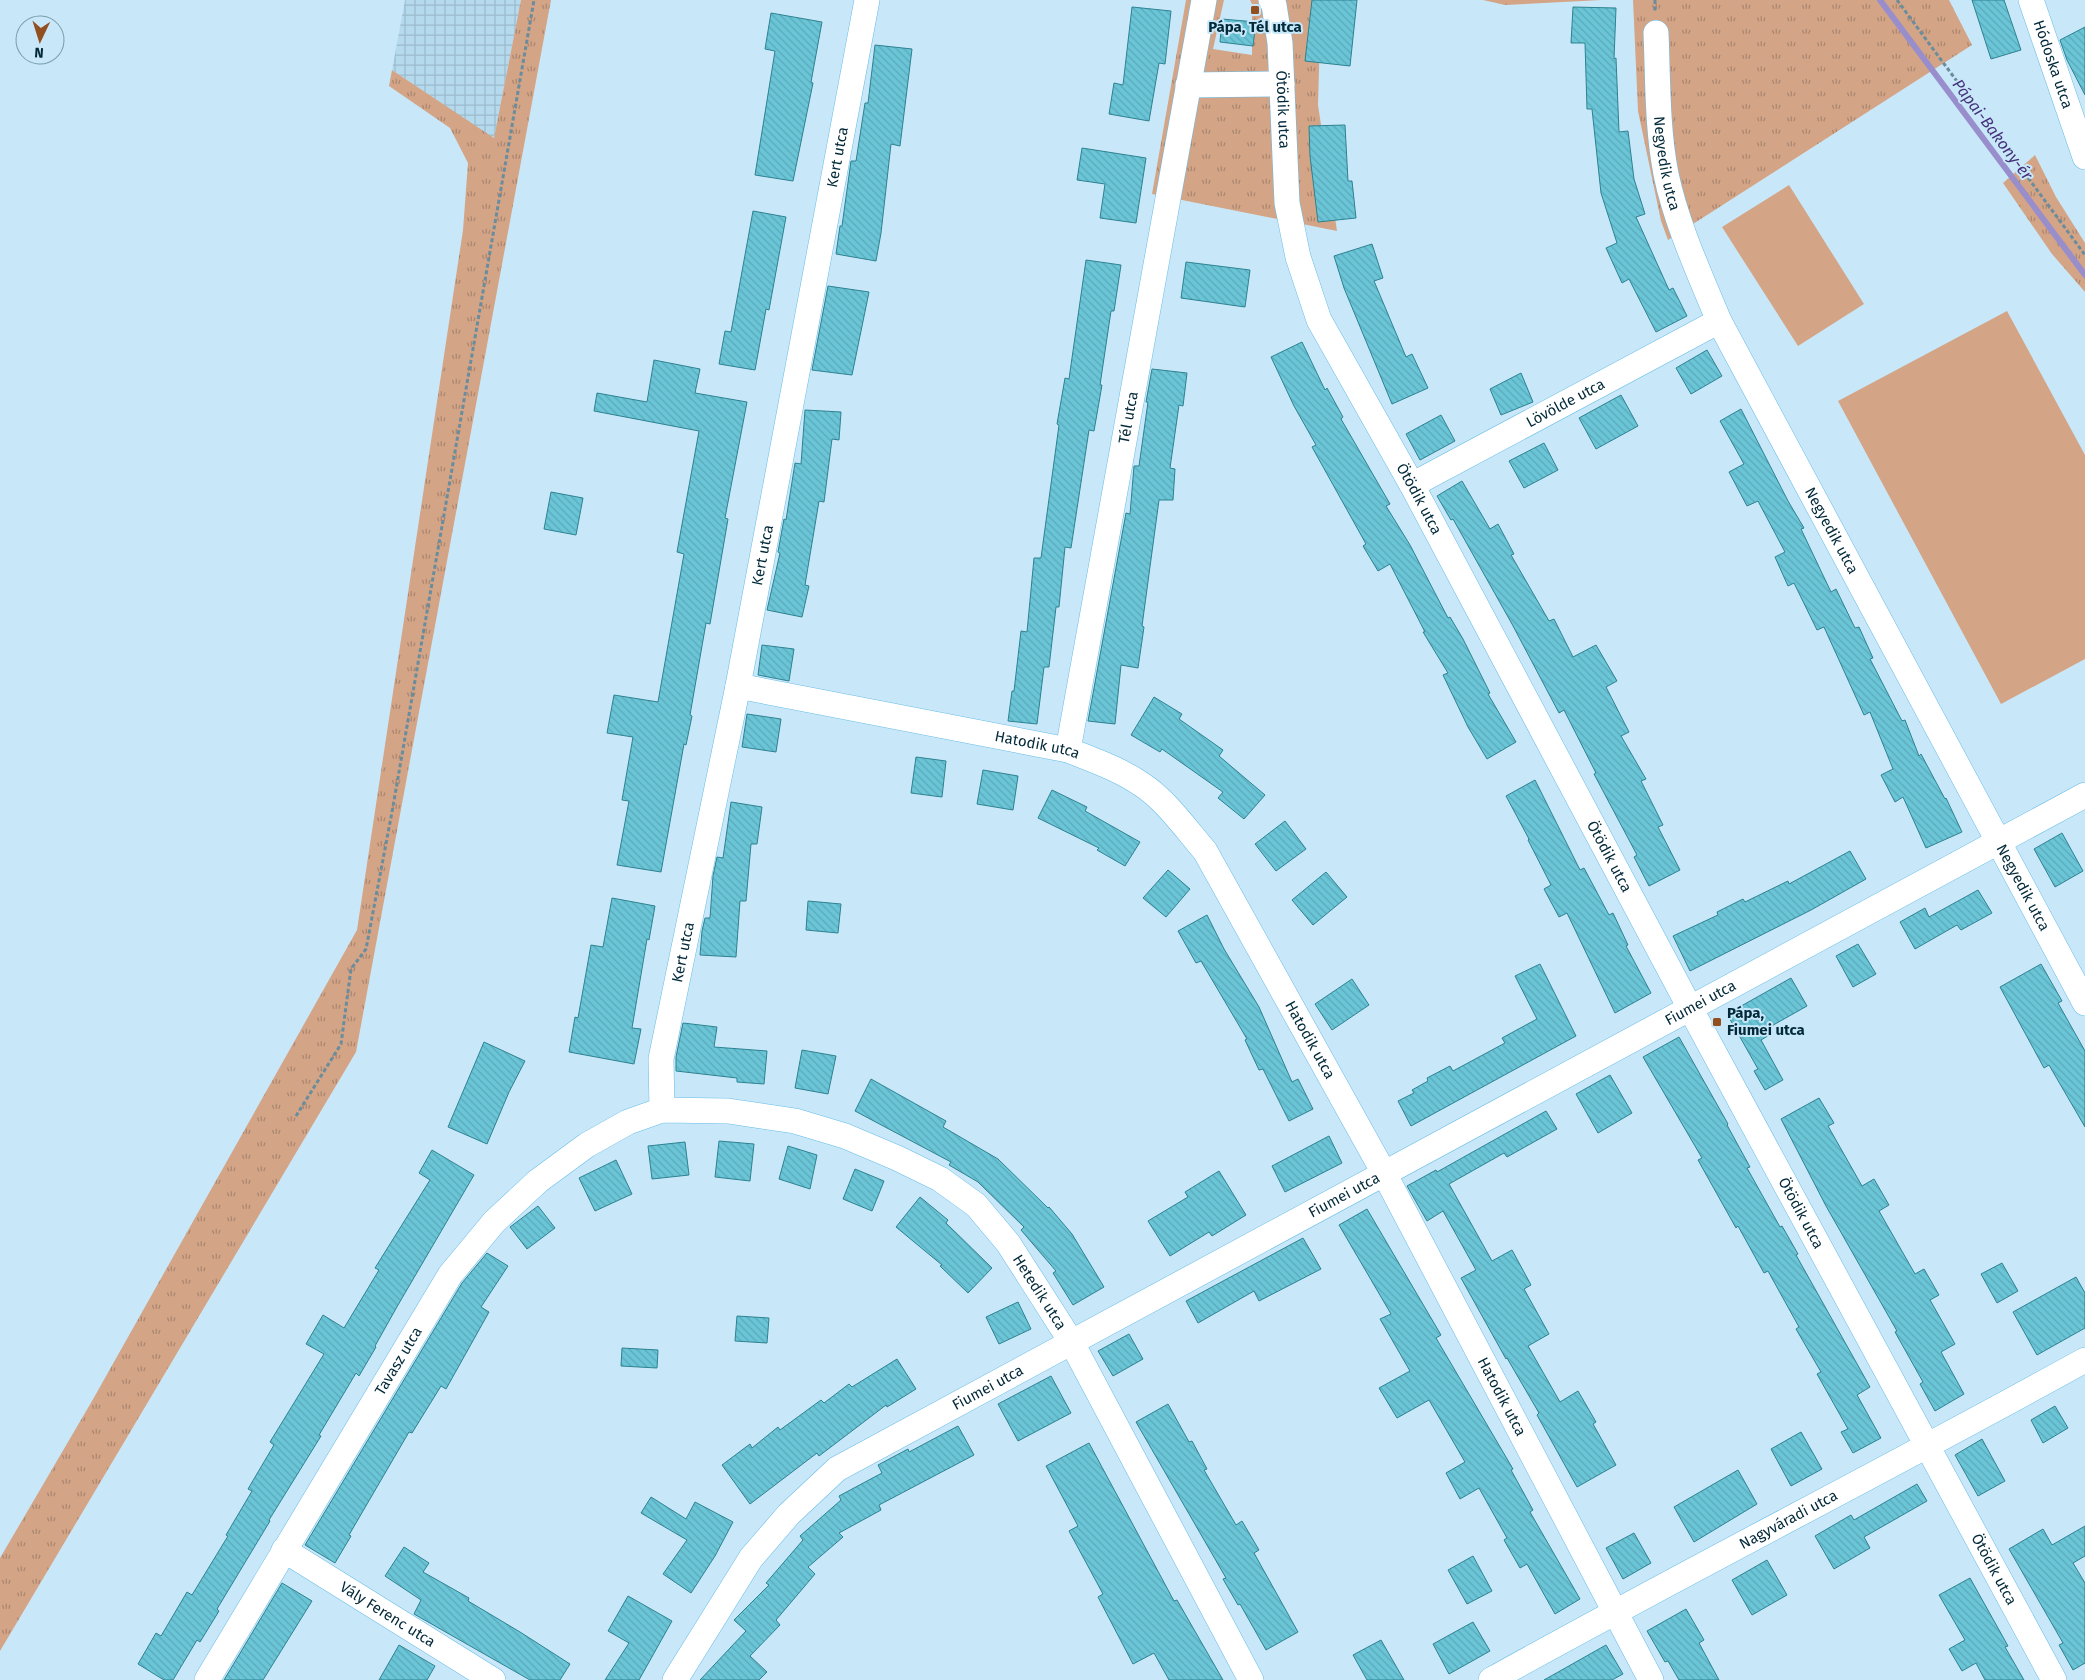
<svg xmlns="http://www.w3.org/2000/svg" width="2085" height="1680" viewBox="0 0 2085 1680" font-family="'Fira Sans',sans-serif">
<defs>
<pattern id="industrial-grid" width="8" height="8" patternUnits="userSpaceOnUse" patternTransform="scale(1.25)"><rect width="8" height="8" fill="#b6daed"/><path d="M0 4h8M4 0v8" fill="none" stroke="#9bbbcc"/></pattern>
<pattern id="grass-tufts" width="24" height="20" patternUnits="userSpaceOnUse" patternTransform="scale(1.25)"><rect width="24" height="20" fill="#d4a487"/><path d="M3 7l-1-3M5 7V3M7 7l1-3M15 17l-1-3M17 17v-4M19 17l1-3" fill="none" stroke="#aa866f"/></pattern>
<pattern id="building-back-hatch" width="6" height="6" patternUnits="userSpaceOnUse" patternTransform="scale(1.25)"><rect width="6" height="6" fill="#6ac5d7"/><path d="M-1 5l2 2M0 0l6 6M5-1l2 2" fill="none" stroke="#5aa9b9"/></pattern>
</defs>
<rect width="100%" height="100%" fill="#c8e8f9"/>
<path fill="url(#industrial-grid)" d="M 405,0 L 521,0 L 494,139 L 392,70 Z"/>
<path fill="url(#grass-tufts)" d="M 521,0 L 551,0 L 356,1052 L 0,1651 L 0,1558 L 92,1401 L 357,930 L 463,230 L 468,163 L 450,128 L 389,86 L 392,70 L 494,138 Z
M 1186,0 L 1224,0 L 1213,49 L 1252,55 L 1252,4 L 1250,0 L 1321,0 L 1318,105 L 1337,231 L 1152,194 Z
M 1483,0 L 1602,0 L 1505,5 Z
M 1633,0 L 1949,0 L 1972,45 L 1668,240 L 1661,221 L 1638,111 Z
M 2035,155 L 2056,197 L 2085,243 L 2085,292 L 2052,254 L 2003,183 Z"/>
<path fill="#d4a487" d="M 1789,185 L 1864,304 L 1798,346 L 1722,227 Z
M 2007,311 L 2085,455 L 2085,659 L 2001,704 L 1838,401 Z"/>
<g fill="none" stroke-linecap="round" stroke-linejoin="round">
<path stroke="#998ecc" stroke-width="6" d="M 1880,0 L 2085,275"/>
</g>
<path fill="url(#building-back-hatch)" stroke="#2d8291" d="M 1312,0 L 1357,0 L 1350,66 L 1305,61 Z
M 1972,0 L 2004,0 L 2021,50 L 1991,59 Z
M 1132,7 L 1171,11 L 1165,64 L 1159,63 L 1149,121 L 1109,114 L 1114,83 L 1123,85 Z
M 1573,7 L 1616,8 L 1614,59 L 1616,58 L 1619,132 L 1628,131 L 1634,179 L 1645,214 L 1636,217 L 1669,290 L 1673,288 L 1687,316 L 1656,332 L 1629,279 L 1622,283 L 1606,248 L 1617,243 L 1601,193 L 1592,109 L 1587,109 L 1585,43 L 1571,43 Z
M 771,13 L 822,22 L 811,82 L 813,83 L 793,181 L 755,175 L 775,51 L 765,49 Z
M 1222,19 L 1256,22 L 1253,46 L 1220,42 Z
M 2085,27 L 2085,95 L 2067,60 L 2060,40 Z
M 875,45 L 912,49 L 900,146 L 891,144 L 881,233 L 876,261 L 836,254 L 840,226 L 842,226 L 851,161 L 856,161 L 865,103 L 868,103 Z
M 1345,125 L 1348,181 L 1352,181 L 1356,218 L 1318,222 L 1310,156 L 1309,126 Z
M 1082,148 L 1146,158 L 1136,223 L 1100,218 L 1105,184 L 1077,180 Z
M 753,211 L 786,217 L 769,310 L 766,309 L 755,370 L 719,364 L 725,331 L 731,332 Z
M 1372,244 L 1383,278 L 1374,281 L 1406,357 L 1412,354 L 1428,388 L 1392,404 L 1344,288 L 1334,256 Z
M 1086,260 L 1121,265 L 1114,311 L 1111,311 L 1100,385 L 1102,385 L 1094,431 L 1089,430 L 1071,548 L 1065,547 L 1059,607 L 1056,607 L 1049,667 L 1044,667 L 1037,724 L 1008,721 L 1012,691 L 1014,691 L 1021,631 L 1027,632 L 1034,558 L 1041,558 L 1059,425 L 1057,424 L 1065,378 L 1069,379 Z
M 1186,262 L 1250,270 L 1245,307 L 1181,298 Z
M 828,286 L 869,292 L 852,375 L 812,370 Z
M 1302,342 L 1325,390 L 1327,388 L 1343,417 L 1341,419 L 1390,504 L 1386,506 L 1410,545 L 1448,618 L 1450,617 L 1463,639 L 1490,693 L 1488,694 L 1516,742 L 1487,759 L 1468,727 L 1443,675 L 1448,673 L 1423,632 L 1425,632 L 1390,564 L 1378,571 L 1363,546 L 1366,544 L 1312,447 L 1316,445 L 1294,406 L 1271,357 Z
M 1707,350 L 1722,376 L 1691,394 L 1676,368 Z
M 654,360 L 700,369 L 695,393 L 747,402 L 725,518 L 728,519 L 710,624 L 706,623 L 690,715 L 692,716 L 686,745 L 684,744 L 661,872 L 617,865 L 629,801 L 622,800 L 633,737 L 607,733 L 614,695 L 658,702 L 684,554 L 677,552 L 699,431 L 594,411 L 597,393 L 647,402 Z
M 1152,369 L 1187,373 L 1183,406 L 1179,405 L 1170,468 L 1175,469 L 1173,500 L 1159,500 L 1142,626 L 1144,627 L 1138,668 L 1121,665 L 1115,724 L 1088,721 L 1126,513 L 1130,514 L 1134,466 L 1139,466 L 1148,402 L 1146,402 Z
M 1521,373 L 1533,402 L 1501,415 L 1490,389 Z
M 1621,395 L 1638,426 L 1596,449 L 1579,418 Z
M 1741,409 L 1788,501 L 1804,528 L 1801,529 L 1831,592 L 1836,589 L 1855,628 L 1859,627 L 1873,658 L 1870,659 L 1902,721 L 1905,720 L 1919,756 L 1921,754 L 1945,799 L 1946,798 L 1962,832 L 1926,848 L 1903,797 L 1895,802 L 1881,775 L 1893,769 L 1870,712 L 1864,715 L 1824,627 L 1817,630 L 1794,583 L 1788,586 L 1775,557 L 1785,552 L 1758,501 L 1747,506 L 1729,472 L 1744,464 L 1720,421 Z
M 805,410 L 841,412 L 839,440 L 832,439 L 824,502 L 819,501 L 805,585 L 809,586 L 802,617 L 767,610 L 780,553 L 778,552 L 784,519 L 786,520 L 795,463 L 801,464 Z
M 1441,415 L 1455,441 L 1420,460 L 1406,434 Z
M 1544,443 L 1558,470 L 1524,488 L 1509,461 Z
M 1462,481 L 1490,529 L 1498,524 L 1514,554 L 1511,555 L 1549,621 L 1554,619 L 1573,657 L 1596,645 L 1617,681 L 1606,687 L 1629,732 L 1621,736 L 1646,779 L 1641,781 L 1663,825 L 1658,827 L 1680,870 L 1649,886 L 1634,857 L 1637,855 L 1594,774 L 1596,773 L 1564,710 L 1559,713 L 1512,624 L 1453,519 L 1451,520 L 1437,496 Z
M 551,492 L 583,498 L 576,535 L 544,529 Z
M 762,645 L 794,649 L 789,681 L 758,675 Z
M 1154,697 L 1182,714 L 1179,719 L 1223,750 L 1219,756 L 1265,795 L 1244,819 L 1218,798 L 1223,792 L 1162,749 L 1160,752 L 1131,735 Z
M 747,714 L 781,719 L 776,752 L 742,747 Z
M 916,757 L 946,761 L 942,797 L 911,793 Z
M 983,770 L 1018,776 L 1013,810 L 977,804 Z
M 1535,780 L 1580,870 L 1584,868 L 1609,915 L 1613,913 L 1628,945 L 1626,946 L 1651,993 L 1615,1013 L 1567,913 L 1559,917 L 1544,889 L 1551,885 L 1528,840 L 1529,839 L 1506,796 Z
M 1052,790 L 1087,807 L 1085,811 L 1140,842 L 1125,866 L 1097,850 L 1099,848 L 1038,818 Z
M 731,802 L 762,807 L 757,844 L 751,844 L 746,901 L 740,901 L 736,957 L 700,955 L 702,931 L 705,918 L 710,918 L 713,876 L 717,857 L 723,858 Z
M 1285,821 L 1306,849 L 1276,871 L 1255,844 Z
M 2062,833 L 2083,871 L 2055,887 L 2034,849 Z
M 1850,851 L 1866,879 L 1811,910 L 1690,971 L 1673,936 L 1718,915 L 1717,912 L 1743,899 L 1745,902 L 1788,881 L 1789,884 Z
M 1168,870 L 1190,889 L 1166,917 L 1143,898 Z
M 1326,872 L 1347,897 L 1313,925 L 1292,900 Z
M 1978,890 L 1992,913 L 1961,930 L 1957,925 L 1915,949 L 1900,922 L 1925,908 L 1929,917 Z
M 612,898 L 655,906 L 649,940 L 647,939 L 632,1028 L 641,1029 L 634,1064 L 569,1052 L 575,1017 L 578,1018 L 591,945 L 603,947 Z
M 808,901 L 841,904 L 838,933 L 806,930 Z
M 1207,915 L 1224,949 L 1259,1007 L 1292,1082 L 1298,1079 L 1313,1109 L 1289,1121 L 1263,1069 L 1259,1070 L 1245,1040 L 1247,1039 L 1201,961 L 1196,963 L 1178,931 Z
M 1858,944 L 1876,974 L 1853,987 L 1836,956 Z
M 1540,964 L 1576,1036 L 1411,1126 L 1398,1101 L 1414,1093 L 1412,1090 L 1428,1081 L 1427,1078 L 1450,1066 L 1453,1071 L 1505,1043 L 1502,1038 L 1537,1019 L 1515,976 Z
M 2041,964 L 2062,1001 L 2058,1003 L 2085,1051 L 2085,1127 L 2049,1065 L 2044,1068 L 2000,987 Z
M 1791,978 L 1807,1006 L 1768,1028 L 1771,1034 L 1761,1040 L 1783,1080 L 1765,1090 L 1754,1071 L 1758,1069 L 1727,1014 Z
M 1352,979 L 1369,1005 L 1332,1030 L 1315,1004 Z
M 683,1023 L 717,1027 L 714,1047 L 767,1051 L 764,1084 L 737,1082 L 737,1078 L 676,1071 L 676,1057 Z
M 1679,1037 L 1728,1124 L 1727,1125 L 1750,1167 L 1747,1168 L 1780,1227 L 1782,1226 L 1798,1254 L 1796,1255 L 1870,1387 L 1857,1395 L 1881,1438 L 1853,1453 L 1841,1432 L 1848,1429 L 1817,1374 L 1821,1372 L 1796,1329 L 1799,1327 L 1768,1271 L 1764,1273 L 1738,1226 L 1736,1228 L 1698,1160 L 1702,1158 L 1643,1057 Z
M 484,1042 L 525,1061 L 509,1092 L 487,1144 L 448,1127 Z
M 802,1050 L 836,1056 L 828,1094 L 795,1088 Z
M 1610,1075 L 1632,1113 L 1598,1133 L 1576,1094 Z
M 871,1079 L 946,1121 L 943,1127 L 998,1159 L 1048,1208 L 1049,1207 L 1072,1234 L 1104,1287 L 1073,1305 L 1053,1273 L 1056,1271 L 1021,1230 L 1024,1227 L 978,1182 L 949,1165 L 951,1162 L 855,1111 Z
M 1819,1098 L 1834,1123 L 1828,1126 L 1862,1186 L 1874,1179 L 1889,1205 L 1879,1211 L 1915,1274 L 1924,1269 L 1939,1295 L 1930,1300 L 1955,1344 L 1941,1352 L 1964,1394 L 1935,1411 L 1920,1384 L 1923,1382 L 1895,1332 L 1897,1331 L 1826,1206 L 1781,1119 Z
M 1546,1111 L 1557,1129 L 1507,1157 L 1504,1153 L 1449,1184 L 1492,1261 L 1512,1250 L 1531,1285 L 1524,1289 L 1549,1334 L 1528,1346 L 1560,1402 L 1578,1391 L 1596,1422 L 1593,1424 L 1616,1465 L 1577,1487 L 1537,1415 L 1539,1413 L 1507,1358 L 1506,1359 L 1461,1278 L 1476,1270 L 1443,1211 L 1427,1221 L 1407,1186 L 1436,1170 L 1437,1172 Z
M 1329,1136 L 1342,1163 L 1285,1192 L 1272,1166 Z
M 719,1141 L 754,1144 L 750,1181 L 715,1177 Z
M 685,1142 L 689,1175 L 652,1179 L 648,1146 Z
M 788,1146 L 817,1155 L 810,1189 L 779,1179 Z
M 432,1150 L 474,1175 L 398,1305 L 375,1346 L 376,1347 L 359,1376 L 356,1373 L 319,1435 L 321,1436 L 269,1520 L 270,1521 L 217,1609 L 219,1611 L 200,1642 L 197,1640 L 173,1680 L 164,1680 L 138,1664 L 156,1633 L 161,1636 L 187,1592 L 192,1595 L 228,1536 L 226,1535 L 252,1491 L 248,1489 L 274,1445 L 270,1442 L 324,1354 L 306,1344 L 323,1315 L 344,1328 L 379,1270 L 375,1268 L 430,1180 L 419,1173 Z
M 616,1160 L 632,1194 L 595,1211 L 579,1178 Z
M 855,1169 L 884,1181 L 872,1211 L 843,1199 Z
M 1219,1171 L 1246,1215 L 1212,1236 L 1209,1232 L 1170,1256 L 1148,1221 L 1188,1197 L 1185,1192 Z
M 920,1197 L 948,1220 L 946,1223 L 992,1268 L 968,1293 L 940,1266 L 942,1265 L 896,1227 Z
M 538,1206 L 555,1228 L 527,1249 L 510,1227 Z
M 1367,1209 L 1441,1335 L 1436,1338 L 1513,1469 L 1511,1470 L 1533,1510 L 1530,1512 L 1580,1599 L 1555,1614 L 1527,1564 L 1520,1568 L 1504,1540 L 1507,1538 L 1479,1488 L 1460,1499 L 1446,1473 L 1465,1462 L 1429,1400 L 1397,1418 L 1379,1388 L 1410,1371 L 1380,1319 L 1391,1314 L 1339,1225 Z
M 1303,1238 L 1321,1269 L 1259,1301 L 1254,1291 L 1198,1323 L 1186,1301 Z
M 487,1253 L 508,1266 L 481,1307 L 489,1312 L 446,1389 L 441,1386 L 412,1433 L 409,1432 L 349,1535 L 351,1536 L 335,1563 L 305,1545 L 462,1283 Z
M 2002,1263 L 2018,1291 L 1997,1303 L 1981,1274 Z
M 2076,1277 L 2085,1293 L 2085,1328 L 2037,1355 L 2013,1312 Z
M 1018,1302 L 1031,1329 L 999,1344 L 986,1317 Z
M 737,1316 L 769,1318 L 767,1343 L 735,1341 Z
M 1129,1334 L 1143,1359 L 1113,1376 L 1098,1351 Z
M 622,1348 L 658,1350 L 657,1368 L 621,1366 Z
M 897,1359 L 916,1389 L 887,1407 L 886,1405 L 819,1456 L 817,1453 L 750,1504 L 722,1465 L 750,1444 L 752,1448 L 778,1427 L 780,1430 L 821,1400 L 824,1403 L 849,1384 L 852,1387 Z
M 1051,1376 L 1071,1413 L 1018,1441 L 998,1404 Z
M 1168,1404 L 1189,1442 L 1192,1441 L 1207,1469 L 1204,1470 L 1236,1525 L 1242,1521 L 1259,1550 L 1254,1553 L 1298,1632 L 1266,1650 L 1240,1604 L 1238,1605 L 1223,1579 L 1226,1578 L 1136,1422 Z
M 2055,1406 L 2068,1428 L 2043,1443 L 2031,1420 Z
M 958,1426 L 974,1455 L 879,1505 L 881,1510 L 839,1533 L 843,1537 L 808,1567 L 815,1574 L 776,1620 L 780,1625 L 750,1656 L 767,1672 L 759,1680 L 700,1680 L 746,1631 L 734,1620 L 769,1585 L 766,1583 L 803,1540 L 800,1536 L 841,1500 L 839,1496 L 882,1473 L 878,1465 L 908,1449 L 909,1452 Z
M 1801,1432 L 1822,1469 L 1791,1486 L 1771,1449 Z
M 1982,1439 L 2005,1481 L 1978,1496 L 1955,1455 Z
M 1089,1443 L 1174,1601 L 1177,1600 L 1223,1680 L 1169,1680 L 1154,1653 L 1133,1664 L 1098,1597 L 1103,1594 L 1069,1531 L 1078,1526 L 1046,1466 Z
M 1738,1470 L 1757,1504 L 1694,1542 L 1674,1507 Z
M 1917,1484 L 1927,1501 L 1864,1537 L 1870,1548 L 1834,1569 L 1815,1536 L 1851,1515 L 1854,1520 Z
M 651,1497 L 686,1519 L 695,1502 L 733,1522 L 715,1556 L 691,1593 L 663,1574 L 687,1540 L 641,1513 Z
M 2085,1526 L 2085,1556 L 2073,1563 L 2085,1583 L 2085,1663 L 2073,1670 L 2059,1645 L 2063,1643 L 2009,1549 L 2043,1529 L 2052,1545 Z
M 1634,1533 L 1651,1563 L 1623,1579 L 1606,1548 Z
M 404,1547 L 429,1563 L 423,1572 L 469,1598 L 468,1601 L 520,1632 L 570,1664 L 560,1680 L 530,1680 L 414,1614 L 421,1600 L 385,1576 Z
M 1473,1556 L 1492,1591 L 1467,1604 L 1448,1570 Z
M 1767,1560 L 1787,1595 L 1752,1615 L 1732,1580 Z
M 1970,1578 L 2008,1646 L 2005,1647 L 2024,1680 L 1985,1680 L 1976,1663 L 1962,1671 L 1949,1649 L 1965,1640 L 1939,1595 Z
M 282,1583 L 312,1601 L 263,1680 L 224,1680 Z
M 628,1596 L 672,1621 L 639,1680 L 605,1680 L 629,1643 L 608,1631 Z
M 1686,1609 L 1704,1640 L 1699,1643 L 1719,1680 L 1679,1680 L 1668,1661 L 1665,1662 L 1647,1631 Z
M 1473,1622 L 1490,1651 L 1449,1674 L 1433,1644 Z
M 1381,1640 L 1404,1680 L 1367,1680 L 1353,1655 Z
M 399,1645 L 435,1666 L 427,1680 L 379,1680 Z
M 1606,1645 L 1623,1674 L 1612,1680 L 1544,1680 Z"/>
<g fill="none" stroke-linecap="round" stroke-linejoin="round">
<defs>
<g id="minor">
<path id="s1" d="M 1271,0 L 1274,5 L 1280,43 L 1287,203 L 1298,257 L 1319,320 L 1412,485 L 1690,1008 L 2054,1680"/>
<path id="s2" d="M 2031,0 L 2085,157"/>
<path id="s3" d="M 1656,33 C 1658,80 1657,128 1666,174 C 1676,223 1700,275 1719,321 L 2085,1003"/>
<path d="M 1188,85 L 1282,84"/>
<path id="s4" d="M 1412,485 L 1719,321"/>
<path id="s5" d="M 738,686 L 1068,750 C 1093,760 1119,769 1141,784 C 1165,799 1186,829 1205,851 L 1384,1173 L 1651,1680"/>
<path id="s6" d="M 1068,750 L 1204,0"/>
<path id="s7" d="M 662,1110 L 661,1059 L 738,686 L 867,0"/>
<path id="s8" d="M 284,1550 L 493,1680"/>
<path id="s9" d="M 207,1680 L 450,1275 L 494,1222 L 538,1181 L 587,1145 L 628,1122 L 662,1110 L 728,1111 L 795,1121 L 845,1136 L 897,1158 L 940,1179 L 976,1205 L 1008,1243 L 1072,1343 L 1251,1680"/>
<path id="s10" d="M 675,1680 L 751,1558 L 789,1514 L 837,1469 L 2085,795"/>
<path id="s11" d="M 1491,1680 C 1687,1571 1888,1469 2085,1360"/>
</g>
</defs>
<use href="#minor" stroke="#67bce7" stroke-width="26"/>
<path stroke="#698d9d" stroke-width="3" stroke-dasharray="4 2.5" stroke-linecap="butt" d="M 1655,0 L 1655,12
M 1897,0 L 2085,255
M 296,1116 L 341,1044 L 351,969 L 366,949 L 392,812 L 534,0"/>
<use href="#minor" stroke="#fff" stroke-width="25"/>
</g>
<g fill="#924f20" stroke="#c8e8f9" stroke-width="2">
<rect x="1250" y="5" width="10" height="10" rx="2.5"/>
<rect x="1712" y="1017" width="10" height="10" rx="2.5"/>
</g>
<g text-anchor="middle" stroke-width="4" stroke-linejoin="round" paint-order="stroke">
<g font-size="15" font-weight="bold" fill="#022939" stroke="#c8e8f9">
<text x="1255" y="32">Pápa, Tél utca</text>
<text x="1727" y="1018" text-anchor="start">Pápa,<tspan x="1727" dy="17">Fiumei utca</tspan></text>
</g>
<g font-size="15" fill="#022939" stroke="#c8e8f9">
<text dy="5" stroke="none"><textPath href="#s2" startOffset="68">Hódoska utca</textPath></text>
<text dy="5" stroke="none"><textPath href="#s1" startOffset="111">Ötödik utca</textPath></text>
<text dy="5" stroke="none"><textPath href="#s7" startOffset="970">Kert utca</textPath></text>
<text dy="5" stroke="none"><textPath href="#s3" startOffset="131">Negyedik utca</textPath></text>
<text dy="5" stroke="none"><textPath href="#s4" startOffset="174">Lövölde utca</textPath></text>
<text dy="5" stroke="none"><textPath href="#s6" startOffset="338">Tél utca</textPath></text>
<text dy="5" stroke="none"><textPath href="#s1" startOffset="531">Ötödik utca</textPath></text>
<text dy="5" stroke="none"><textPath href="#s3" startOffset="536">Negyedik utca</textPath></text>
<text dy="5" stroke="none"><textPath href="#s7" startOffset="565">Kert utca</textPath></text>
<text dy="5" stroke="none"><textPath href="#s5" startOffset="305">Hatodik utca</textPath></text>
<text dy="5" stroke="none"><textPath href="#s1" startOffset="936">Ötödik utca</textPath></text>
<text dy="5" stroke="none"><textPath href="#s3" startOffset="941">Negyedik utca</textPath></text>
<text dy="5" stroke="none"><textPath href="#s7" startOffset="160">Kert utca</textPath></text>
<text dy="5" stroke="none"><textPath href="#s10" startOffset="1249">Fiumei utca</textPath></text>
<text dy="5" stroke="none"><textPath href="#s5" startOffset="726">Hatodik utca</textPath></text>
<text dy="5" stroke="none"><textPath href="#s10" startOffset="844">Fiumei utca</textPath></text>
<text dy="5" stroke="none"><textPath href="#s1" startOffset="1341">Ötödik utca</textPath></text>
<text dy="5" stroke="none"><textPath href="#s9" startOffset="1188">Hetedik utca</textPath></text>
<text dy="5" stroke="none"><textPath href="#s9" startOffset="372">Tavasz utca</textPath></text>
<text dy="5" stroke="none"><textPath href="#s10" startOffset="439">Fiumei utca</textPath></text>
<text dy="5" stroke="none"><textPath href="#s5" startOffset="1131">Hatodik utca</textPath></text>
<text dy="5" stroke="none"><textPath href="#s11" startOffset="338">Nagyváradi utca</textPath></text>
<text dy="5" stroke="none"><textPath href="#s1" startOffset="1746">Ötödik utca</textPath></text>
<text dy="5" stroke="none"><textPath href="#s8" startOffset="122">Vály Ferenc utca</textPath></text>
</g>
<g font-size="16" font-style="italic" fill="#45317b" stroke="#c8e8f9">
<text transform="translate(1993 129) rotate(53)" y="6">Pápai-Bakony-ér</text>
</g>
</g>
<g transform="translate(40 40) rotate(184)"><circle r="24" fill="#c8e8f9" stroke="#799cac"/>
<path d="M0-4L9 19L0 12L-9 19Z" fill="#924f20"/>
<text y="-8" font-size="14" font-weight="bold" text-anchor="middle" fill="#022939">N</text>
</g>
</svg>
